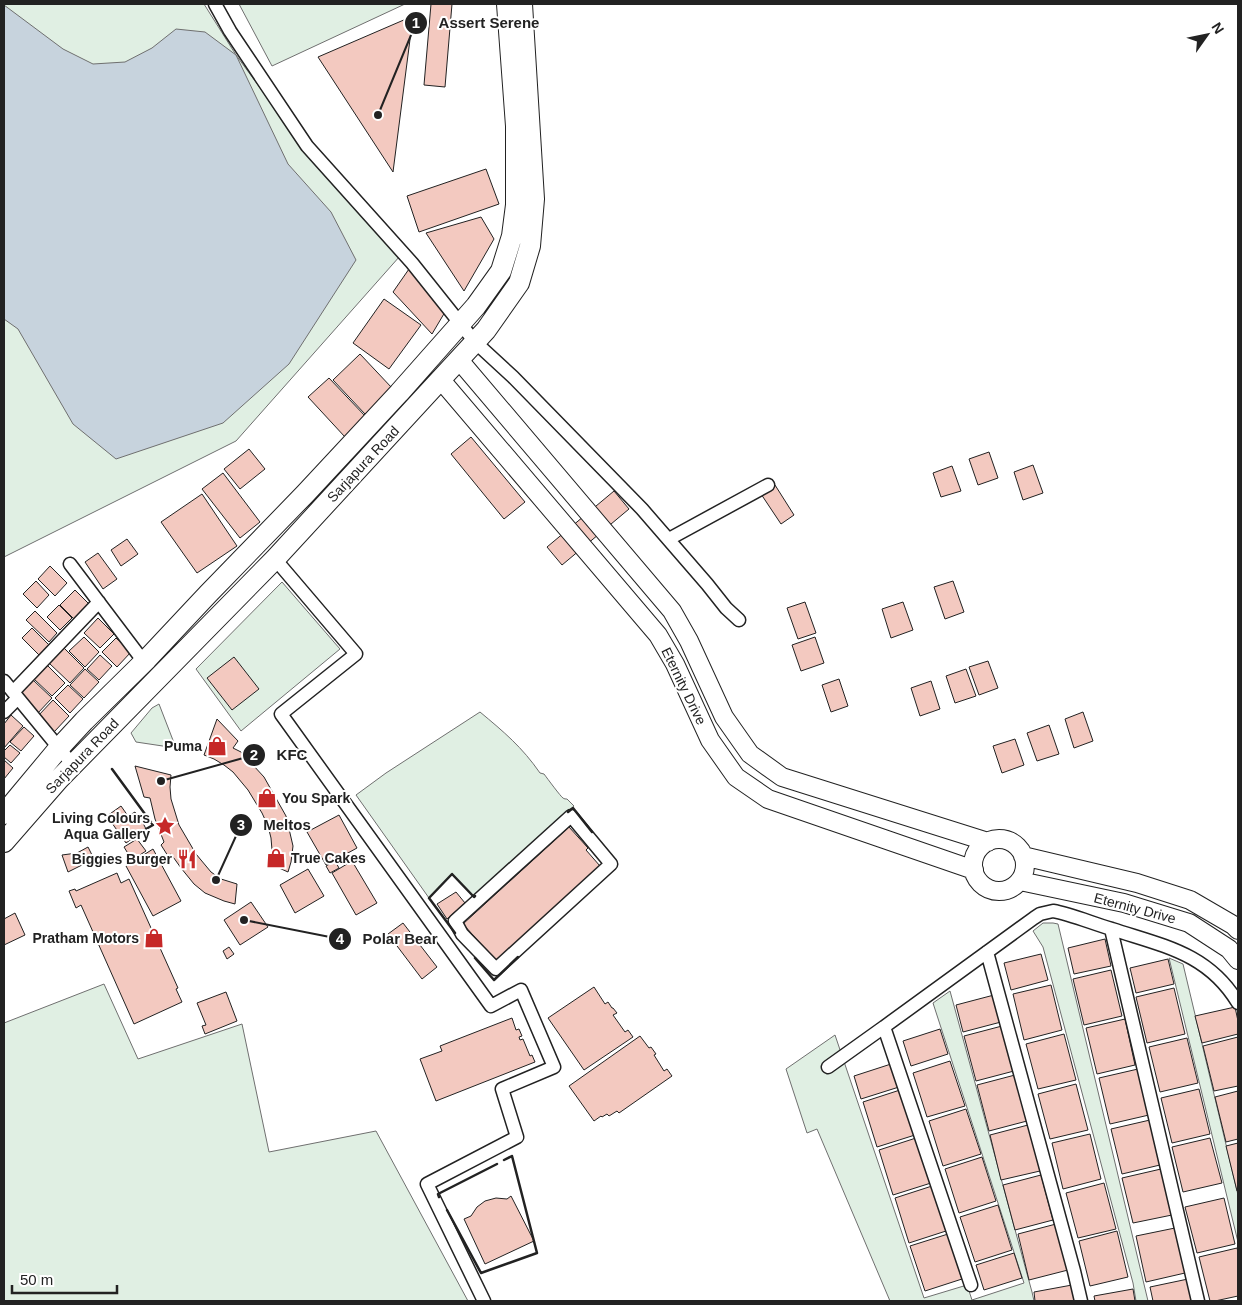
<svg xmlns="http://www.w3.org/2000/svg" width="1242" height="1305" viewBox="0 0 1242 1305" font-family="Helvetica,sans-serif">
<rect width="100%" height="100%" fill="#fff"/>
<path fill="#e0efe3" stroke="#6f6f6f" d="M 4,4 L 204,4 L 236,55 L 302,145 L 400,256 L 236,441 L 4,557 Z
M 239,4 L 405,4 L 272,66 Z
M 282,582 L 340,649 L 241,731 L 196,669 Z
M 159,704 L 176,748 L 136,742 L 131,733 L 152,708 Z
M 480,712 C 504,732 522,747 540,773 L 544,774 C 547,778 561,797 563,798 C 564,799 566,799 567,799 L 574,806 L 474,897 L 452,875 L 429,898 L 356,795 L 386,773 Z
M 1043,923 L 1053,923 L 1058,924 L 1148,1301 L 1136,1301 L 1133,1283 L 1043,947 L 1033,931 Z
M 1169,958 L 1183,964 L 1238,1195 L 1238,1242 Z
M 104,984 L 138,1059 L 242,1024 L 269,1152 L 376,1131 L 468,1301 L 4,1301 L 4,1023 Z
M 950,991 L 1032,1292 L 1034,1301 L 890,1301 L 817,1129 L 807,1133 L 786,1069 L 835,1035 L 924,1298 L 967,1285 L 972,1300 L 1024,1283 L 933,1003 Z"/>
<path fill="#c7d3dd" stroke="#6f6f6f" d="M 4,5 L 63,49 L 93,64 L 125,62 L 152,48 L 176,29 L 205,32 L 236,55 L 288,164 L 331,212 L 356,260 L 289,364 L 223,423 L 116,459 L 73,424 L 18,329 L 4,319 Z"/>
<path fill="#f3c9c0" stroke="#222" d="M 431,4 L 452,4 L 445,87 L 424,85 Z
M 413,16 L 393,172 L 318,57 Z
M 486,169 L 499,204 L 419,232 L 407,196 Z
M 481,217 L 494,239 L 464,291 L 426,233 Z
M 409,269 L 445,312 L 432,334 L 393,292 Z
M 384,299 L 421,325 L 389,369 L 353,343 Z
M 360,354 L 392,388 L 365,414 L 333,380 Z
M 329,378 L 366,417 L 345,437 L 308,397 Z
M 471,437 L 525,502 L 504,519 L 451,454 Z
M 249,449 L 265,469 L 240,489 L 224,469 Z
M 989,452 L 998,478 L 978,485 L 969,459 Z
M 1033,465 L 1043,493 L 1023,500 L 1014,472 Z
M 952,466 L 961,491 L 941,497 L 933,473 Z
M 223,473 L 260,522 L 240,538 L 202,489 Z
M 775,485 L 794,515 L 781,524 L 761,494 Z
M 614,491 L 629,509 L 562,565 L 547,547 Z
M 202,494 L 237,546 L 197,573 L 161,522 Z
M 127,539 L 138,554 L 121,566 L 111,550 Z
M 98,553 L 117,579 L 103,589 L 85,562 Z
M 50,566 L 67,583 L 55,596 L 38,579 Z
M 36,581 L 49,595 L 37,608 L 23,594 Z
M 953,581 L 964,612 L 945,619 L 934,587 Z
M 75,590 L 90,605 L 75,620 L 60,605 Z
M 805,602 L 816,633 L 798,639 L 787,608 Z
M 903,602 L 913,630 L 891,638 L 882,609 Z
M 59,605 L 72,618 L 60,630 L 47,617 Z
M 35,611 L 57,633 L 49,642 L 26,620 Z
M 98,618 L 114,634 L 100,648 L 84,633 Z
M 32,628 L 51,647 L 41,657 L 22,638 Z
M 84,637 L 99,652 L 85,667 L 69,651 Z
M 815,637 L 824,663 L 801,671 L 792,645 Z
M 116,638 L 131,652 L 117,667 L 102,652 Z
M 64,648 L 84,668 L 70,683 L 49,663 Z
M 100,655 L 112,666 L 99,680 L 87,669 Z
M 234,657 L 259,689 L 232,710 L 207,678 Z
M 988,661 L 998,688 L 979,695 L 969,667 Z
M 47,665 L 65,683 L 52,696 L 34,679 Z
M 85,669 L 99,682 L 84,698 L 70,685 Z
M 966,669 L 976,696 L 955,703 L 946,676 Z
M 839,679 L 848,706 L 831,712 L 822,685 Z
M 33,680 L 52,698 L 37,714 L 18,695 Z
M 931,681 L 940,709 L 920,716 L 911,688 Z
M 68,685 L 83,699 L 70,713 L 55,698 Z
M 53,700 L 69,716 L 54,732 L 38,716 Z
M 1083,712 L 1093,741 L 1074,748 L 1065,719 Z
M 11,715 L 23,726 L 4,748 L 4,724 Z
M 217,719 L 238,741 L 233,748 L 241,752 L 264,777 L 286,816 L 293,846 L 291,862 L 288,872 L 270,864 L 272,850 L 271,838 L 268,826 L 262,813 L 248,790 L 233,772 L 224,765 L 214,759 L 204,755 Z
M 1049,725 L 1059,754 L 1037,761 L 1027,733 Z
M 24,727 L 34,736 L 21,751 L 10,742 Z
M 1015,739 L 1024,765 L 1002,773 L 993,746 Z
M 10,745 L 20,753 L 11,763 L 4,757 L 4,751 Z
M 4,760 L 13,768 L 4,779 Z
M 135,766 L 171,775 L 170,787 L 171,799 L 179,825 L 196,854 L 211,872 L 221,879 L 237,884 L 235,904 L 224,901 L 205,893 L 194,884 L 181,868 L 171,854 L 168,856 L 161,845 L 164,842 L 155,819 L 150,798 L 144,797 Z
M 121,806 L 128,816 L 135,812 L 136,814 L 139,815 L 146,829 L 126,843 L 107,816 Z
M 339,815 L 357,848 L 326,865 L 307,832 Z
M 569,827 L 588,848 L 586,850 L 600,866 L 496,961 L 463,924 Z
M 137,839 L 146,851 L 132,860 L 124,847 Z
M 88,847 L 94,859 L 82,865 L 77,853 Z
M 153,849 L 181,901 L 153,916 L 126,866 Z
M 77,853 L 82,865 L 68,872 L 62,855 Z
M 335,861 L 339,868 L 330,873 L 326,866 Z
M 352,861 L 377,903 L 356,915 L 332,873 Z
M 308,869 L 324,896 L 295,913 L 280,885 Z
M 117,873 L 121,883 L 129,879 L 178,988 L 176,989 L 182,1002 L 134,1024 L 81,905 L 76,908 L 69,891 L 75,889 L 76,891 Z
M 456,892 L 465,903 L 447,919 L 437,904 Z
M 251,902 L 268,927 L 240,945 L 224,920 Z
M 15,913 L 25,935 L 4,945 L 4,919 Z
M 403,923 L 437,967 L 422,979 L 388,934 Z
M 1105,939 L 1111,966 L 1074,974 L 1068,948 Z
M 229,947 L 234,954 L 227,959 L 223,951 Z
M 1041,954 L 1048,980 L 1011,990 L 1004,963 Z
M 1168,959 L 1174,984 L 1136,993 L 1130,968 Z
M 1111,970 L 1122,1016 L 1084,1025 L 1073,979 Z
M 1051,985 L 1062,1030 L 1024,1040 L 1013,994 Z
M 594,987 L 605,1004 L 608,1002 L 612,1008 L 613,1008 L 617,1013 L 613,1015 L 625,1032 L 628,1030 L 633,1037 L 584,1070 L 548,1018 Z
M 1174,988 L 1185,1034 L 1147,1043 L 1136,997 Z
M 226,992 L 237,1021 L 205,1034 L 202,1026 L 206,1025 L 197,1003 Z
M 994,995 L 1001,1022 L 963,1032 L 956,1005 Z
M 1235,1007 L 1238,1021 L 1238,1034 L 1202,1043 L 1195,1016 Z
M 512,1018 L 516,1030 L 519,1029 L 522,1036 L 519,1037 L 520,1040 L 523,1039 L 530,1056 L 532,1055 L 535,1062 L 436,1101 L 420,1059 L 442,1051 L 440,1046 Z
M 1125,1019 L 1135,1065 L 1097,1074 L 1086,1028 Z
M 1002,1026 L 1014,1071 L 976,1081 L 964,1036 Z
M 940,1029 L 948,1054 L 911,1066 L 903,1041 Z
M 1064,1034 L 1076,1080 L 1038,1089 L 1026,1044 Z
M 640,1036 L 649,1048 L 651,1047 L 656,1054 L 654,1055 L 664,1071 L 667,1069 L 672,1076 L 619,1113 L 617,1111 L 609,1116 L 607,1114 L 602,1117 L 601,1116 L 594,1121 L 569,1086 Z
M 1238,1037 L 1238,1086 L 1214,1091 L 1203,1046 Z
M 1187,1038 L 1198,1083 L 1160,1092 L 1149,1047 Z
M 950,1061 L 965,1106 L 927,1117 L 913,1073 Z
M 891,1064 L 899,1087 L 861,1099 L 854,1076 Z
M 1138,1069 L 1149,1115 L 1110,1124 L 1099,1078 Z
M 1015,1075 L 1027,1121 L 989,1131 L 977,1085 Z
M 1076,1084 L 1088,1130 L 1050,1139 L 1038,1094 Z
M 1199,1089 L 1210,1134 L 1172,1143 L 1161,1098 Z
M 900,1090 L 915,1135 L 877,1147 L 863,1102 Z
M 1238,1091 L 1238,1139 L 1226,1142 L 1215,1097 Z
M 966,1109 L 981,1154 L 943,1166 L 929,1121 Z
M 1150,1120 L 1160,1165 L 1122,1174 L 1111,1129 Z
M 1028,1125 L 1040,1171 L 1001,1180 L 990,1135 Z
M 1090,1134 L 1101,1179 L 1063,1189 L 1052,1143 Z
M 916,1138 L 931,1183 L 893,1195 L 879,1150 Z
M 1210,1138 L 1222,1183 L 1183,1192 L 1172,1147 Z
M 1238,1143 L 1238,1191 L 1237,1191 L 1226,1146 Z
M 982,1157 L 996,1201 L 959,1213 L 945,1169 Z
M 1161,1169 L 1172,1215 L 1133,1223 L 1122,1178 Z
M 1041,1175 L 1053,1220 L 1015,1230 L 1003,1185 Z
M 1104,1183 L 1116,1229 L 1078,1238 L 1066,1193 Z
M 932,1186 L 946,1231 L 909,1243 L 895,1198 Z
M 511,1196 L 534,1241 L 485,1264 L 464,1219 L 471,1216 L 477,1207 L 485,1201 L 496,1198 L 507,1199 Z
M 1224,1198 L 1235,1244 L 1197,1253 L 1185,1207 Z
M 998,1205 L 1012,1250 L 975,1262 L 960,1217 Z
M 1056,1224 L 1068,1270 L 1029,1280 L 1018,1234 Z
M 1175,1228 L 1185,1273 L 1146,1282 L 1136,1236 Z
M 1117,1231 L 1128,1277 L 1090,1286 L 1079,1241 Z
M 948,1234 L 962,1279 L 925,1291 L 910,1246 Z
M 1237,1248 L 1238,1252 L 1238,1296 L 1215,1301 L 1210,1301 L 1199,1257 Z
M 1014,1253 L 1022,1278 L 984,1290 L 976,1265 Z
M 1188,1279 L 1193,1301 L 1153,1301 L 1150,1287 Z
M 1072,1285 L 1075,1301 L 1035,1301 L 1034,1292 Z
M 1133,1289 L 1135,1301 L 1095,1301 L 1094,1296 Z"/>
<g fill="none" stroke-linecap="round" stroke-linejoin="round">
<defs>
<path id="street" d="M 215,4 L 230,31 L 307,146 L 412,263 L 475,342 L 513,377 L 642,509 L 707,584 L 726,608 L 739,620
M 669,539 L 768,485
M 275,559 L 356,654 L 281,714 L 491,1006 L 521,990 L 554,1067 L 502,1089 L 517,1137 L 427,1184 L 484,1301
M 70,564 L 144,662
M 4,681 L 73,765
M 13,692 L 99,602
M 4,712 L 18,698
M 571,816 L 611,864 L 496,969 L 462,934 L 455,921 Z
M 1111,929 L 1198,1301
M 987,952 L 1074,1271 L 1081,1301
M 828,1067 L 884,1027
M 971,1285 L 884,1027 L 1034,918 L 1040,914 L 1053,911 C 1071,914 1094,924 1112,929 C 1163,946 1208,953 1238,1003"/>
<path id="secondary" d="M 459,360 L 672,611 L 689,641 L 724,717 L 750,754 L 782,777 L 988,842
M 441,380 L 658,635 L 675,664 L 710,740 L 736,777 L 768,799 L 974,870
M973 865a26 26 0 1 1 52 0a26 26 0 1 1-52 0Z
M 1023,856 L 1137,883 L 1190,900 L 1233,925 L 1238,930
M 1020,881 L 1124,903 L 1189,923 L 1229,949 L 1238,960"/>
<path id="primary" d="M 4,814 L 59,748 L 84,721 L 147,659 L 208,594 L 305,494 L 399,393 L 476,306 L 501,271 L 512,236 L 516,205 L 516,126 L 507,4
M 4,842 L 59,779 L 275,559 L 475,342 L 486,330 L 519,283 L 530,246 L 534,199 L 522,4"/>
</defs>
<use href="#street" stroke="#222" stroke-width="15"/>
<use href="#secondary" stroke="#222" stroke-width="20"/>
<use href="#primary" stroke="#222" stroke-width="22"/>
<use href="#street" stroke="#fff" stroke-width="12"/>
<use href="#secondary" stroke="#fff" stroke-width="18"/>
<use href="#primary" stroke="#fff" stroke-width="20"/>
<path stroke="#222" stroke-width="2.5" d="M 112,769 L 153,825 L 146,829
M 568,812 L 573,808 L 592,832
M 455,933 L 429,898 L 452,874 L 474,897 L 475,896
M 475,958 L 494,980 L 518,957
M 439,1197 L 438,1194 L 497,1164
M 447,1210 L 481,1273 L 537,1253 L 512,1156 L 504,1160"/>
</g>
<defs>
<symbol id="shop-bare" viewBox="-9 -9 18 18"><path d="M-5-2.5h2.3a2.7 3.5 0 0 1 5.4 0H5L5.5 6h-11ZM-1.5-2.5h3a1.5 2.3 0 0 0-3 0Z" fill="#c62828" stroke="#fff" stroke-width="2.5" paint-order="stroke"/></symbol>
<symbol id="sight-bare" viewBox="-9 -9 18 18"><path d="M0-6L1.8-2.2L6-1.7L2.9 1.2L3.7 5.4L0 3.3L-3.7 5.4L-2.9 1.2L-6-1.7L-1.8-2.2Z" fill="#c62828" stroke="#fff" stroke-width="2.5" paint-order="stroke"/></symbol>
<symbol id="restaurant-bare" viewBox="-9 -9 18 18"><path d="M-5-6h1v4h1v-4h1v4h1v-4h1v5L-1.5 .5V6h-2V.5L-5-1ZM5-6V6H3V1.5H1.5Q1.5-4 5-6Z" fill="#c62828" stroke="#fff" stroke-width="2.5" paint-order="stroke"/></symbol>
</defs>
<g fill-rule="evenodd">
<use href="#shop-bare" x="203" y="732" width="28" height="28"/>
<use href="#shop-bare" x="253" y="784" width="28" height="28"/>
<use href="#sight-bare" x="151" y="812" width="28" height="28"/>
<use href="#shop-bare" x="262" y="844" width="28" height="28"/>
<use href="#restaurant-bare" x="173" y="845" width="28" height="28"/>
<use href="#shop-bare" x="140" y="924" width="28" height="28"/>
</g>
<g text-anchor="middle" stroke-width="4" stroke-linejoin="round" paint-order="stroke">
<g font-size="14" fill="#222" stroke="#fff">
<text transform="translate(363 464) rotate(-47)" y="5">Sarjapura Road</text>
<text transform="translate(684 686) rotate(64)" y="5">Eternity Drive</text>
<text transform="translate(82 756) rotate(-46)" y="5">Sarjapura Road</text>
<text transform="translate(1135 908) rotate(15)" y="5">Eternity Drive</text>
</g>
<g font-size="14" font-weight="bold" fill="#222" stroke="#fff" text-anchor="end">
<text x="202" y="751">Puma</text>
<text x="282" y="803" text-anchor="start">You Spark</text>
<text x="150" y="823">Living Colours<tspan x="150" dy="16">Aqua Gallery</tspan></text>
<text x="291" y="863" text-anchor="start">True Cakes</text>
<text x="172" y="864">Biggies Burger</text>
<text x="139" y="943">Pratham Motors</text>
</g>
</g>
<path fill="none" stroke="#222" stroke-width="2" d="M378 115L416 23M161 781L254 755M216 880L241 825M244 920L340 939"/>
<g fill="#222" stroke="#fff" stroke-width="2">
<circle cx="378" cy="115" r="5"/>
<circle cx="161" cy="781" r="5"/>
<circle cx="216" cy="880" r="5"/>
<circle cx="244" cy="920" r="5"/>
<circle cx="416" cy="23" r="12"/>
<circle cx="254" cy="755" r="12"/>
<circle cx="241" cy="825" r="12"/>
<circle cx="340" cy="939" r="12"/>
</g>
<g font-size="15" text-anchor="middle" font-weight="bold" fill="#fff">
<text x="416" y="28">1</text>
<text x="254" y="760">2</text>
<text x="241" y="830">3</text>
<text x="340" y="944">4</text>
</g>
<g font-size="15" text-anchor="middle" font-weight="bold" fill="#222" stroke="#fff" stroke-width="4" stroke-linejoin="round" paint-order="stroke">
<text x="489" y="28">Assert Serene</text>
<text x="292" y="760">KFC</text>
<text x="287" y="830">Meltos</text>
<text x="400" y="944">Polar Bear</text>
</g>
<rect width="1242" height="1305" fill="none" stroke="#222222" stroke-width="10"/>
<g transform="translate(1207 35) rotate(57)" stroke="#ffffff" stroke-width="4" paint-order="stroke">
<path d="M0-4L9 19L0 12L-9 19Z" fill="#222222"/>
<text y="-8" font-size="14" font-weight="bold" text-anchor="middle" fill="#222222">N</text>
</g>
<path d="M12 1285v8h105v-8" fill="none" stroke="#222222" stroke-width="2.5"/>
<text x="20" y="1285" font-size="15" fill="#222222" stroke="#ffffff" stroke-width="4" paint-order="stroke">50 m</text>
</svg>
